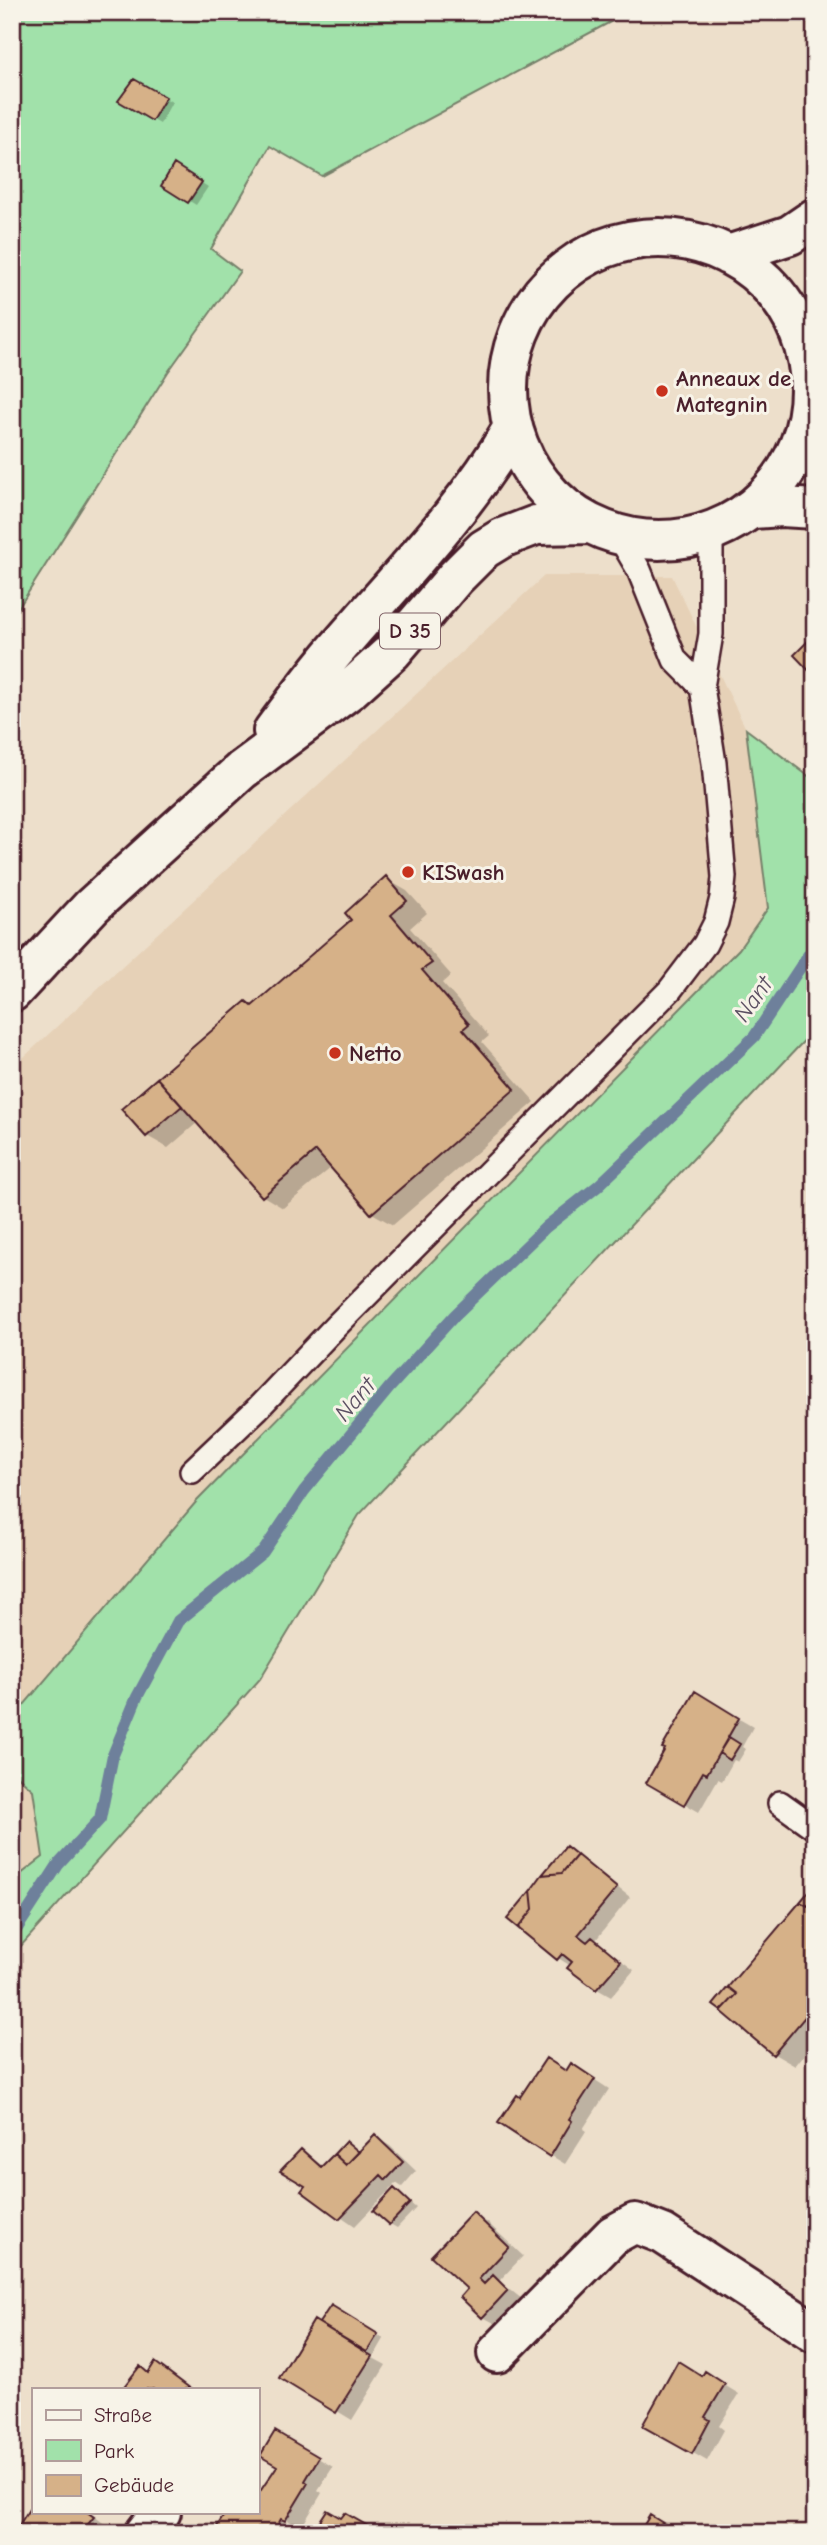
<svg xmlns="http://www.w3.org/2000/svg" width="827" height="2545" viewBox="0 0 827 2545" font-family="'Comic Neue',sans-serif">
<rect width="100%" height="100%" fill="#eddfcb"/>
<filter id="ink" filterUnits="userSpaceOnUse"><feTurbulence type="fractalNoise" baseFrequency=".0143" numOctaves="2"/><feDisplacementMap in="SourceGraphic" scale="14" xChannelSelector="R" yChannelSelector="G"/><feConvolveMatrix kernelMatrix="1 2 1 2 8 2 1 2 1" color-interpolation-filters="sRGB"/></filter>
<g filter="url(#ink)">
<path fill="#e6d1b7" d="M 544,576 L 672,576 L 746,729 L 768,909 L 739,949 L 196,1502 L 12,1719 L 12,1068 Z
M 12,1771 L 33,1790 L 43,1857 L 12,1881 Z"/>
<path fill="#a1e1aa" stroke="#76806a" stroke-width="2" d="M 12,12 L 629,12 L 322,176 L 270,146 L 211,249 L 240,271 L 168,372 L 12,618 Z
M 746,729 L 815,781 L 815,1029 L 359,1515 L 260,1679 L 12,1956 L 12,1881 L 43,1857 L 33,1790 L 12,1771 L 12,1719 L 196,1502 L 739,949 L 768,908 Z"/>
<path fill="#0003" d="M 135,81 L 172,102 L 160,124 L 121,101 Z
M 182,170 L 208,187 L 196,205 L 164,185 Z
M 386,879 L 407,891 L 427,913 L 410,928 L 451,975 L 442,983 L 489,1036 L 482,1042 L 535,1102 L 393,1225 L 372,1213 L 332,1167 L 283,1208 L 263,1196 L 198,1122 L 168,1148 L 147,1136 L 247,1003 L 254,1007 L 353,920 Z
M 696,1694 L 753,1727 L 742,1747 L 746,1749 L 738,1762 L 734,1760 L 722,1781 L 718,1779 L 699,1812 L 648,1782 Z
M 584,1862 L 630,1897 L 595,1941 L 634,1970 L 611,1997 L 597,1989 L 571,1966 L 558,1958 Z
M 815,1886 L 815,2041 L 795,2066 L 774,2054 Z
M 567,2072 L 586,2074 L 609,2089 L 583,2129 L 586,2131 L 565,2164 L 550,2155 L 521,2099 Z
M 375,2137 L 390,2146 L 416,2171 L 402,2187 L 396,2183 L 355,2226 L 303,2190 L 308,2185 L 302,2151 L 324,2167 L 347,2143 L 360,2153 Z
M 395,2190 L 416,2208 L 397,2228 L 390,2224 Z
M 473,2215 L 488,2223 L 523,2256 L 499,2281 L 522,2299 L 498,2325 L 483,2317 L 462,2297 L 469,2289 Z
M 331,2307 L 384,2339 L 373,2358 L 386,2365 L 352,2420 L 281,2377 L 334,2334 L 335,2331 Z
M 156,2364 L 170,2372 L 192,2389 L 124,2389 L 140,2368 L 149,2374 Z
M 706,2374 L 739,2394 L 719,2426 L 724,2430 L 707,2461 L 644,2425 Z
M 276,2433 L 333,2467 L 318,2490 L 322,2493 L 301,2528 L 279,2515 L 277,2518 L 295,2529 L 293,2533 L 215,2533 L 228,2512 L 257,2512 L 279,2465 Z
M 33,2507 L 33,2512 L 89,2512 L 107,2526 L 102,2533 L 15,2533 Z"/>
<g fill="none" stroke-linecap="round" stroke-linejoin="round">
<path stroke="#6e809b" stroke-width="12" d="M 12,1936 L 58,1865 L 100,1819 L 113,1755 L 137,1697 L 178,1621 L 263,1552 L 304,1491 L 390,1387 L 455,1315 L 546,1227 L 598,1186 L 754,1037 L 815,945"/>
</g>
<path fill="#d6b188" stroke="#4a1f2b" stroke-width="2" d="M 134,79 L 166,97 L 152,121 L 118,101 Z
M 174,164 L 202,182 L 188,203 L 161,186 Z
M 815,634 L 815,677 L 794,655 Z
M 386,876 L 407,901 L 391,915 L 432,963 L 422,970 L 469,1024 L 463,1029 L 515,1089 L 371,1214 L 316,1151 L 262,1197 L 157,1078 L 246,1001 L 252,1006 L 351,920 L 345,913 Z
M 157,1078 L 182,1106 L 146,1137 L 121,1109 Z
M 695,1691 L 739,1718 L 707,1774 L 703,1772 L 684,1805 L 646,1783 L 665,1749 L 662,1748 Z
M 729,1737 L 740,1744 L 730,1760 L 719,1753 Z
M 566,1846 L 577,1855 L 562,1873 L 542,1875 Z
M 577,1855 L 617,1888 L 578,1935 L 587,1942 L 592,1937 L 621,1961 L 596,1990 L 567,1968 L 572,1962 L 562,1954 L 557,1960 L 518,1928 L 533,1909 L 531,1890 L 542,1875 L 562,1873 Z
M 815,1884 L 815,1898 L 808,1906 L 800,1902 Z
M 531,1890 L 533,1909 L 518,1928 L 507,1919 Z
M 815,1898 L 815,2005 L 773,2055 L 721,2011 L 737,1994 L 728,1987 L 800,1902 L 808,1906 Z
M 728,1987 L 737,1994 L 721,2011 L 713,2005 Z
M 546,2058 L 566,2071 L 571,2063 L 595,2079 L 569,2119 L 572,2121 L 550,2157 L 498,2123 L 517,2095 L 520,2097 Z
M 375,2135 L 403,2162 L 386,2180 L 381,2175 L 339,2219 L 301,2191 L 305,2186 L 280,2171 L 301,2149 L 321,2167 L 334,2154 L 346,2165 Z
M 346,2141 L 359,2152 L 346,2165 L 334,2154 Z
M 394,2188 L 410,2203 L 389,2225 L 373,2211 Z
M 473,2212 L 509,2247 L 479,2279 L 484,2284 L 493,2275 L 508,2290 L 482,2318 L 460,2297 L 467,2289 L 431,2256 Z
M 331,2305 L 378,2334 L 367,2352 L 319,2323 Z
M 314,2320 L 372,2356 L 336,2413 L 279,2378 Z
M 678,2361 L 702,2376 L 705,2371 L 725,2384 L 705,2417 L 710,2420 L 692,2454 L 642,2426 Z
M 155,2362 L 191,2389 L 122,2389 L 140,2366 L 148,2373 Z
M 275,2431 L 319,2457 L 305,2481 L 308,2483 L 285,2521 L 281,2519 L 273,2533 L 213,2533 L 226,2512 L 257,2512 L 257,2496 L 277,2466 L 260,2456 Z
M 33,2503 L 33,2512 L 87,2512 L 94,2517 L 81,2533 L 14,2533 Z
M 327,2510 L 341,2518 L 345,2513 L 373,2529 L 371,2533 L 312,2533 Z
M 650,2515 L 679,2533 L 639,2533 Z"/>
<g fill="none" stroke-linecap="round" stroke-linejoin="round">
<defs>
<path id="lane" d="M 619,536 L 639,570 L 675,660 L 702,687
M 192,1471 L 257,1409 L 335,1327 L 670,990 L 705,944 L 716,922 L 722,898 L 724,877 L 714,763 L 702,687 L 711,634 L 711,532
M 780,1803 L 815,1828"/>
<path id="street" d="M 808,417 L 815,425
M 752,509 L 782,507 L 815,509
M 497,2353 L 613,2235 L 635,2223 L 663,2234 L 815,2333
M 145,2533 L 161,2512"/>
<path id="primary" d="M508 389a151 151 0 1 1 302 0a151 151 0 1 1-302 0Z
M 728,255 L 790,235 L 815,218
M 273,731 C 290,708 307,685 325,663 C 389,586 462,516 512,429
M 12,992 L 92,906 L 242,770 L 351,689 L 392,652 L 455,578 L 484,549 L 502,538 L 536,525 L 588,524"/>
</defs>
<use href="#lane" stroke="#4a1f2b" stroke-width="28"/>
<use href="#street" stroke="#4a1f2b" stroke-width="44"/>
<use href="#primary" stroke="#4a1f2b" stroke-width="44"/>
<use href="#lane" stroke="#f7f3e8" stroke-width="23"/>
<use href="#street" stroke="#f7f3e8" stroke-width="38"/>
<use href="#primary" stroke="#f7f3e8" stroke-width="38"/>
</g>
</g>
<g fill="#c8321e" stroke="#f7f3e8" stroke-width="2.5">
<circle cx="662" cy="391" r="7"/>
<circle cx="408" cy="872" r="7"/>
<circle cx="335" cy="1053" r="7"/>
</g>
<g text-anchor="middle" stroke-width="6" stroke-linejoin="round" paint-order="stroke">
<rect fill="#f7f3e8" stroke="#7e5f64" stroke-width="2" x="380" y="613.5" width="60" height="35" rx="5"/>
<g font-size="21" font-weight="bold" fill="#4a1f2b">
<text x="410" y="638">D 35</text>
</g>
<g font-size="23" font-weight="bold" fill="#4a1f2b" stroke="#f7f3e8" text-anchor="start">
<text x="676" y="386">Anneaux de<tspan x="676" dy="26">Mategnin</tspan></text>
<text x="422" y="880">KISwash</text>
<text x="349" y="1061">Netto</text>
</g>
<g font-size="24" font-style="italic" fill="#5c5063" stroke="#f7f3e8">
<text transform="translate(753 999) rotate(-55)" y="8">Nant</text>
<text transform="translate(355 1399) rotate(-49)" y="8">Nant</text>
</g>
</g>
<rect width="827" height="2545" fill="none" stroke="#f7f3e8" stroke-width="42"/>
<rect x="21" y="21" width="785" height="2503" fill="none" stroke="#4a1f2b" stroke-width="2.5" filter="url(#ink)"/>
<rect x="32" y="2388" width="228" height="126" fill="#f7f3e8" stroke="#b29e9c" stroke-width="2"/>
<rect x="46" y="2410" width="35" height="10" fill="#f7f3e8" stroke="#b29e9c" stroke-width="2"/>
<text x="94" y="2422" font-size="21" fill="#4a1f2b">Straße</text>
<rect x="46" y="2440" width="35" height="21" fill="#a1e1aa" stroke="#b29e9c" stroke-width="2"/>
<text x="94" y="2458" font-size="21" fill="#4a1f2b">Park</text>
<rect x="46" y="2475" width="35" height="21" fill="#d6b188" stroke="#b29e9c" stroke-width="2"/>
<text x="94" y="2492" font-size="21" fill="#4a1f2b">Gebäude</text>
</svg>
